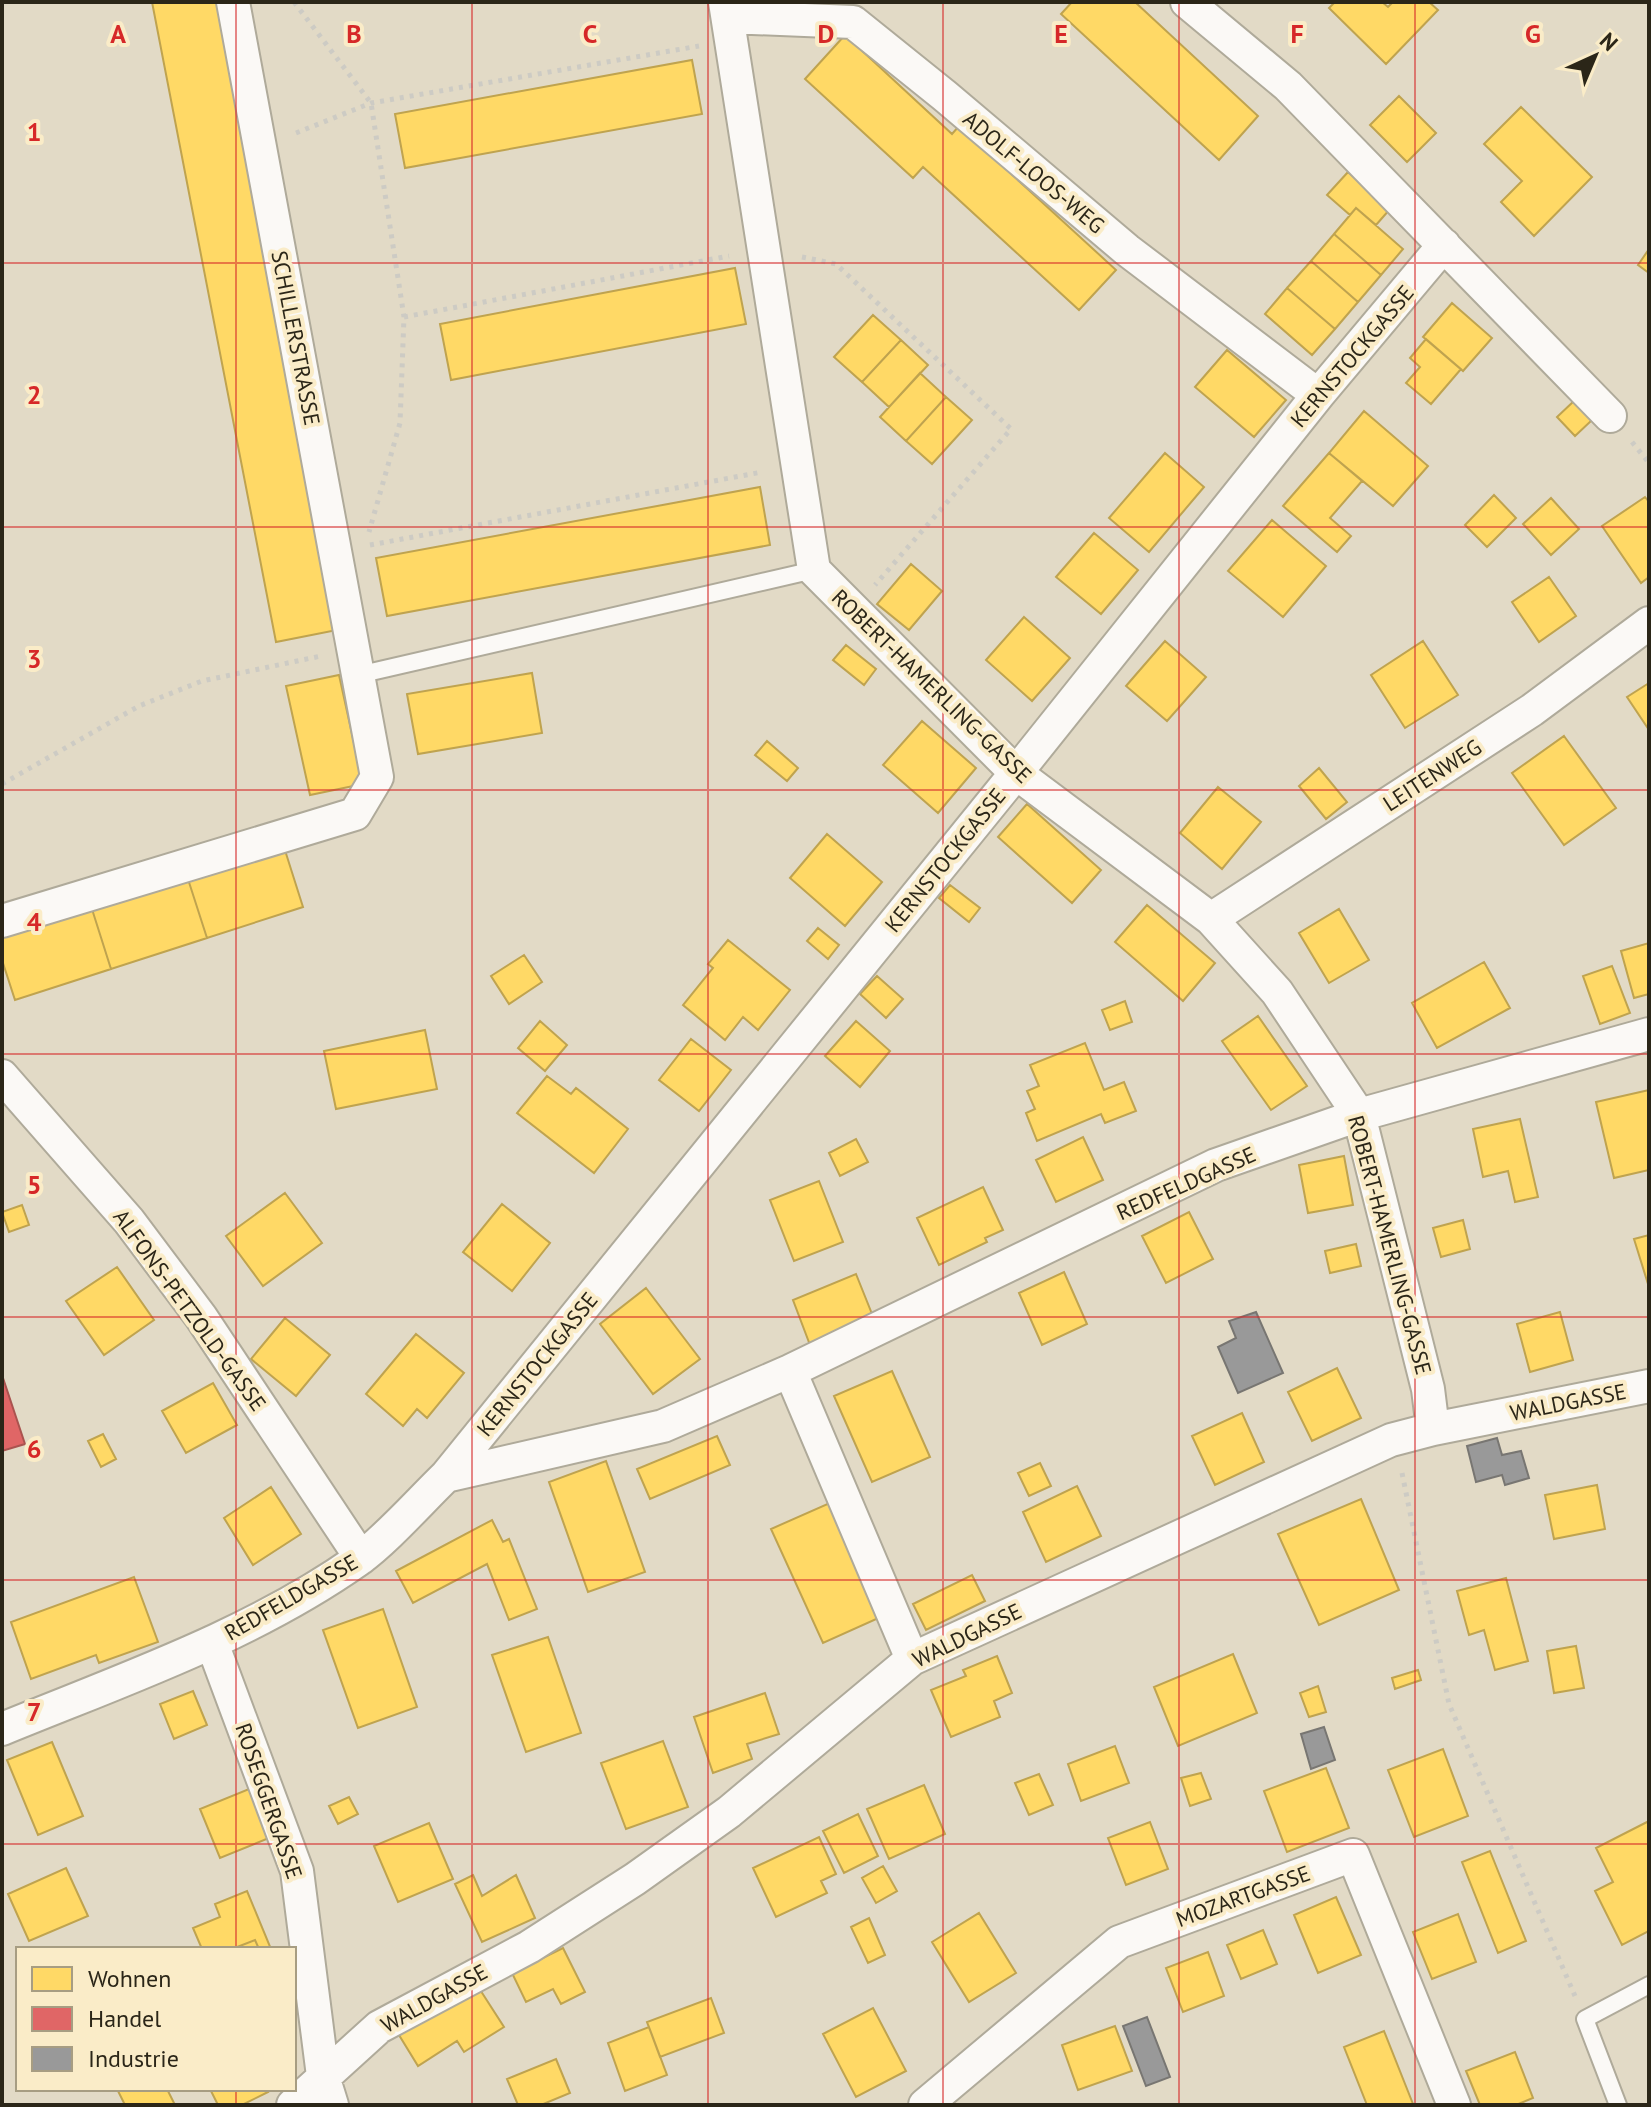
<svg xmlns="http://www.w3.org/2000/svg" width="1651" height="2107" viewBox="0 0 1651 2107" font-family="'PT Sans',sans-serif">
<rect width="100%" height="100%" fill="#e2dac6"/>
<path fill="#ffd966" stroke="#bfa34f" stroke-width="2" d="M 152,2 L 217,2 L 337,630 L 276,642 Z
M 1072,2 L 1135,2 L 1258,116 L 1219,160 L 1061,14 Z
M 1335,2 L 1382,2 L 1388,7 L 1393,2 L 1429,2 L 1438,10 L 1386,64 L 1329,8 Z
M 845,35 L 952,134 L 959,126 L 1116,270 L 1079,310 L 923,167 L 913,178 L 805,79 Z
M 692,60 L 702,114 L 405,168 L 395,114 Z
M 1399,96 L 1436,133 L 1407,162 L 1370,125 Z
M 1521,107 L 1592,177 L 1534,236 L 1501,202 L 1522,181 L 1484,144 Z
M 1348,172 L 1390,209 L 1376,225 L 1356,208 L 1350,215 L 1327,195 Z
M 1356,208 L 1403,249 L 1381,275 L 1334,234 Z
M 1334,234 L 1381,275 L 1358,302 L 1311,261 Z
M 1649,249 L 1649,273 L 1638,265 Z
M 1311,261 L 1358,302 L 1335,329 L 1287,288 Z
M 735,268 L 746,324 L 451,380 L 440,324 Z
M 1287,288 L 1335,329 L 1312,355 L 1265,314 Z
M 1452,303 L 1492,338 L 1463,371 L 1423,337 Z
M 873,315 L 901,340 L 862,382 L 834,357 Z
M 1426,339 L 1461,369 L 1431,404 L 1406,383 L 1420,367 L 1410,358 Z
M 901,340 L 928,365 L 889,407 L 862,382 Z
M 1227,350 L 1286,400 L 1254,437 L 1195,387 Z
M 920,373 L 946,397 L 906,441 L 880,417 Z
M 946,397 L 972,420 L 932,464 L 906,441 Z
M 1574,401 L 1592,420 L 1575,436 L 1557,417 Z
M 1364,411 L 1428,466 L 1393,506 L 1329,453 Z
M 1165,453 L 1204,487 L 1149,552 L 1109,518 Z
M 1329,453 L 1362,481 L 1330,518 L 1351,536 L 1337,552 L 1283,506 Z
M 760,487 L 770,545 L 387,616 L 376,558 Z
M 1494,495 L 1516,518 L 1487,547 L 1465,525 Z
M 1645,497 L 1649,502 L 1649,577 L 1641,583 L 1602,526 Z
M 1551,498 L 1579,529 L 1551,555 L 1523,524 Z
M 1272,520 L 1326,566 L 1283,617 L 1228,571 Z
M 1094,533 L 1138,570 L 1101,614 L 1056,577 Z
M 911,564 L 942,591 L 909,630 L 877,604 Z
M 1549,577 L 1576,616 L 1539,642 L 1512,602 Z
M 1024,617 L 1070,658 L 1032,701 L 986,660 Z
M 1165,641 L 1206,677 L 1167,721 L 1126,686 Z
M 1423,641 L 1458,695 L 1405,728 L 1371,675 Z
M 846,645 L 876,669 L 864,685 L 833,660 Z
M 532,673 L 542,733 L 418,754 L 407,694 Z
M 339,675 L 363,784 L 310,795 L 286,686 Z
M 1649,683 L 1649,730 L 1627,697 Z
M 922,721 L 976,768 L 938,813 L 883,765 Z
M 1564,736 L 1616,808 L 1564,845 L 1512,773 Z
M 767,741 L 798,768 L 787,781 L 755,755 Z
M 1319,768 L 1347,802 L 1326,819 L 1299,786 Z
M 1218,787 L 1261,822 L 1222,869 L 1180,833 Z
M 1027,804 L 1101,870 L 1072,903 L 998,837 Z
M 827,834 L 882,882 L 845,926 L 790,878 Z
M 283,844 L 303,907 L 207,938 L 187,876 Z
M 187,876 L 207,938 L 111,969 L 91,906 Z
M 950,885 L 980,908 L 969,922 L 939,898 Z
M 1147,905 L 1215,963 L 1183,1001 L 1115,942 Z
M 91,906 L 111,969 L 15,1000 L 2,960 L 2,935 Z
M 1339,909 L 1369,960 L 1329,983 L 1299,933 Z
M 818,928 L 839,945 L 828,959 L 807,941 Z
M 728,940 L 790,990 L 758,1030 L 743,1017 L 725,1040 L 683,1005 L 713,968 L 708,964 Z
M 1649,943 L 1649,994 L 1634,998 L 1621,951 Z
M 524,955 L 542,982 L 509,1004 L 491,976 Z
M 1484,962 L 1510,1008 L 1437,1048 L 1412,1003 Z
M 1612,966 L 1630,1013 L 1600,1024 L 1583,976 Z
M 877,976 L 903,999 L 886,1018 L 860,994 Z
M 1125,1001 L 1132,1022 L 1110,1030 L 1102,1010 Z
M 1258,1016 L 1307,1086 L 1271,1110 L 1222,1041 Z
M 540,1021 L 567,1045 L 545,1071 L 518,1048 Z
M 856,1021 L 890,1051 L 860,1087 L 825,1056 Z
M 425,1030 L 437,1089 L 336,1109 L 324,1051 Z
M 691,1039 L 731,1070 L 699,1111 L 659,1080 Z
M 1085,1043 L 1104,1090 L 1124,1082 L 1136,1111 L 1105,1123 L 1101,1114 L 1037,1141 L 1026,1113 L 1035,1109 L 1027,1091 L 1039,1086 L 1030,1065 Z
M 547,1076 L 571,1094 L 576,1088 L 628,1129 L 594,1173 L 517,1113 Z
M 1649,1090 L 1649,1170 L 1614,1178 L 1596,1102 Z
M 1520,1119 L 1538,1197 L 1515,1202 L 1508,1171 L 1483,1177 L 1473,1129 Z
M 1083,1137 L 1103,1180 L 1056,1202 L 1036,1160 Z
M 856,1139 L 868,1162 L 840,1176 L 829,1153 Z
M 1344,1156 L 1353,1205 L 1308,1213 L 1299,1165 Z
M 819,1181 L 843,1242 L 794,1261 L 770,1200 Z
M 983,1187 L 1003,1230 L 985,1238 L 987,1242 L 939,1265 L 917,1218 Z
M 285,1193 L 322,1243 L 263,1286 L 226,1236 Z
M 502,1204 L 550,1243 L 512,1291 L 463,1252 Z
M 22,1205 L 29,1225 L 9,1232 L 2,1212 Z
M 1189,1212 L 1213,1259 L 1166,1283 L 1142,1236 Z
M 1463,1220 L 1470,1249 L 1441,1257 L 1433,1228 Z
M 1649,1235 L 1649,1284 L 1648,1284 L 1634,1239 Z
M 1356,1244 L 1361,1266 L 1330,1273 L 1325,1251 Z
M 117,1267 L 154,1320 L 104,1355 L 66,1301 Z
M 1064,1272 L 1087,1324 L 1042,1345 L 1019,1293 Z
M 856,1274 L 874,1319 L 810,1345 L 793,1300 Z
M 646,1288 L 700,1359 L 653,1394 L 600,1324 Z
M 1560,1312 L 1573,1360 L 1530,1372 L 1517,1324 Z
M 285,1318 L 330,1355 L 296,1396 L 251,1359 Z
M 416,1334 L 464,1373 L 427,1418 L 417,1409 L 403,1426 L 366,1394 Z
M 1337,1368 L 1361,1418 L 1312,1441 L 1288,1392 Z
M 892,1371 L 930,1457 L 872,1482 L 834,1396 Z
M 213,1383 L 237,1425 L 186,1453 L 162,1411 Z
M 1242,1413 L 1264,1462 L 1215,1485 L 1192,1436 Z
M 103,1434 L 116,1459 L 101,1467 L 88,1441 Z
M 717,1436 L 730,1465 L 650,1499 L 637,1469 Z
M 606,1461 L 645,1572 L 588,1592 L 549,1482 Z
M 1040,1463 L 1051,1486 L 1029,1496 L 1018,1473 Z
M 1597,1485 L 1605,1529 L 1554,1539 L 1545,1495 Z
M 1077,1486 L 1101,1536 L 1046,1562 L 1023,1512 Z
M 271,1487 L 301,1534 L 253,1565 L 224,1518 Z
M 1361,1499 L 1399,1590 L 1319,1625 L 1278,1534 Z
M 832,1502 L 883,1616 L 823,1643 L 771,1529 Z
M 492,1520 L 503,1542 L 509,1539 L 537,1609 L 509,1620 L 487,1564 L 413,1603 L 396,1571 Z
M 972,1575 L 985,1601 L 926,1630 L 913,1604 Z
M 134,1577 L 158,1642 L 99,1663 L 96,1655 L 31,1679 L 11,1622 Z
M 1506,1578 L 1528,1661 L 1495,1670 L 1484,1630 L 1469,1635 L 1457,1591 Z
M 383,1609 L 417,1707 L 358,1728 L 323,1630 Z
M 548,1637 L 581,1733 L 526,1752 L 492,1655 Z
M 1576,1646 L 1584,1688 L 1554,1693 L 1547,1651 Z
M 1233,1654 L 1257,1713 L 1178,1746 L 1154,1687 Z
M 997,1656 L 1012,1693 L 994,1701 L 1000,1717 L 951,1737 L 931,1690 L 966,1676 L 963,1670 Z
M 1418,1670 L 1421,1680 L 1395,1689 L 1392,1678 Z
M 1318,1686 L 1326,1712 L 1309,1717 L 1300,1693 Z
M 193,1691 L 207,1725 L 174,1739 L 160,1704 Z
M 765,1693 L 779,1734 L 747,1744 L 752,1759 L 713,1773 L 694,1717 Z
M 663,1741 L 688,1807 L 626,1829 L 601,1763 Z
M 52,1742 L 83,1816 L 38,1835 L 7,1760 Z
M 1115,1746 L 1129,1783 L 1081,1801 L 1068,1764 Z
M 1443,1749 L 1468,1816 L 1414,1837 L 1388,1770 Z
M 1326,1768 L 1349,1828 L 1287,1852 L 1264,1791 Z
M 1201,1773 L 1211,1799 L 1190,1806 L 1181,1778 Z
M 1039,1774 L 1053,1805 L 1029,1815 L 1015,1783 Z
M 924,1785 L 945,1834 L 889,1859 L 867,1809 Z
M 249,1789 L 269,1838 L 220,1858 L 200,1809 Z
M 349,1797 L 358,1814 L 338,1824 L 329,1806 Z
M 858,1814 L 878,1856 L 844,1873 L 823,1831 Z
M 1649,1821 L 1649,1931 L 1622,1945 L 1595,1891 L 1613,1882 L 1596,1848 Z
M 1150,1822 L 1168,1869 L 1126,1885 L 1108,1838 Z
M 429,1823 L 453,1879 L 398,1902 L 374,1846 Z
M 819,1837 L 836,1874 L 821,1881 L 827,1893 L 776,1917 L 753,1868 Z
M 1490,1851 L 1526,1941 L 1498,1953 L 1462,1862 Z
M 883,1866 L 897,1891 L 876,1903 L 862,1878 Z
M 66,1868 L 88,1916 L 29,1941 L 8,1894 Z
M 473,1875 L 482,1896 L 516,1875 L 535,1918 L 482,1942 L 455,1884 Z
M 247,1891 L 271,1949 L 259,1949 L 255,1940 L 232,1949 L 202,1949 L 193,1928 L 220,1917 L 215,1904 Z
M 1336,1897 L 1361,1955 L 1318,1973 L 1294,1915 Z
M 979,1913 L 1016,1973 L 969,2002 L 932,1942 Z
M 1458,1914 L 1476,1962 L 1432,1979 L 1413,1932 Z
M 869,1918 L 885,1955 L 868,1963 L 851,1927 Z
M 1263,1930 L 1277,1964 L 1241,1979 L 1227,1945 Z
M 255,1940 L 259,1949 L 232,1949 Z
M 563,1948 L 585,1992 L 561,2004 L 553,1989 L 526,2002 L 512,1973 Z
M 1208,1952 L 1224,1996 L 1183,2012 L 1166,1968 Z
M 477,1985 L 504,2027 L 464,2052 L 457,2041 L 418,2066 L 399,2035 Z
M 711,1998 L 724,2033 L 660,2057 L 647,2022 Z
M 873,2008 L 906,2071 L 856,2097 L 823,2034 Z
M 1115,2026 L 1132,2071 L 1078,2090 L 1062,2045 Z
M 649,2027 L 667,2075 L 625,2091 L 608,2043 Z
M 1384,2031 L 1413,2104 L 1411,2105 L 1367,2105 L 1344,2047 Z
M 1515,2052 L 1533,2098 L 1516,2105 L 1480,2105 L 1466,2071 Z
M 556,2059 L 570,2093 L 541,2105 L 518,2105 L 507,2079 Z
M 117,2089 L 167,2089 L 175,2105 L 125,2105 Z
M 210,2089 L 266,2089 L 268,2092 L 242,2105 L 218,2105 Z"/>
<path fill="#e06666" stroke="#aa534f" stroke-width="2" d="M 2,1375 L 25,1444 L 2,1451 Z"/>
<path fill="#999" stroke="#787672" stroke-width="2" d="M 1256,1312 L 1283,1373 L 1238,1393 L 1218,1347 L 1236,1338 L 1229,1321 Z
M 1497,1438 L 1502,1455 L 1521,1451 L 1529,1478 L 1505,1485 L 1502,1475 L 1476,1482 L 1467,1446 Z
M 1324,1727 L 1335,1760 L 1311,1769 L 1301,1734 Z
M 1147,2017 L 1170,2077 L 1146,2086 L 1123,2026 Z"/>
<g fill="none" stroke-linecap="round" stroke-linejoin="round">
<defs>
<path id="service" d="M 358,675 L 814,570
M 1618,2105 L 1585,2019 L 1649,1985"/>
<path id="minor" d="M 725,2 L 814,570 L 1016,773 L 1211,919 L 1277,992 L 1359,1115 L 1428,1389 L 1433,1429
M 1187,2 L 1288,86 L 1610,416
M 728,17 L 853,22 L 945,96 L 1127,250 L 1318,395
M 1211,919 L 1532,710 L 1649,623
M 2,921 L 355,814 L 377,777 L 233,2
M 2,1076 L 129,1221 L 201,1317 L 361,1558
M 790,1371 L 912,1659
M 446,1476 L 663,1426 L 790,1371 L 1216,1165 L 1359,1115 L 1649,1034
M 212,1643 L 297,1871 L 323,2076 L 332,2105
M 2,1729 C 124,1679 250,1636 358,1560 C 387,1539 420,1501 446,1476 L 1016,773 L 1318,395 L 1444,245
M 293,2105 L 379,2027 L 529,1947 L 635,1879 L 729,1812 L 912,1659 L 1391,1440 L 1433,1429 L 1649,1386
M 925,2105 L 1119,1942 L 1353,1855 L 1454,2105"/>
</defs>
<use href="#service" stroke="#afaa9a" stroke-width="20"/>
<use href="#minor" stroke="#afaa9a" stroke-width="36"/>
<path stroke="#cdcbc4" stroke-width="5" stroke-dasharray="4 6" stroke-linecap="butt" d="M 294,2 L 371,103 L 404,317 L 400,423 L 369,532
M 296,133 L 371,103 L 699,46
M 802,257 L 836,264 L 1011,429 L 875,585
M 404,317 L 729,256
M 1632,442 L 1649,463
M 370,545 L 762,472
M 2,784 L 139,706 L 202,681 L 321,656
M 1402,1473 L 1449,1704 L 1575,1996"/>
<use href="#service" stroke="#fbf9f6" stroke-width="16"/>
<use href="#minor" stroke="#fbf9f6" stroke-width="32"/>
</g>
<path fill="none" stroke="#d62828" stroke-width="2" stroke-opacity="0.55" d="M 236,2 L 236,1949M 472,2 L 472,2105M 708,2 L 708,2105M 943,2 L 943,2105M 1179,2 L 1179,2105M 1415,2 L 1415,2105M 2,263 L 1649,263M 2,527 L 1649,527M 2,790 L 1649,790M 2,1054 L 1649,1054M 2,1317 L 1649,1317M 2,1580 L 1649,1580M 2,1844 L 1649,1844M 236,2089 L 236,2105"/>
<g text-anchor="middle" stroke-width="8" stroke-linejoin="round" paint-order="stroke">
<g font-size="22" fill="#2b2618" stroke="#faecc8">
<text transform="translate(1034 172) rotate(40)" y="8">ADOLF-LOOS-WEG</text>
<text transform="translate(296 338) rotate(79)" y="8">SCHILLERSTRASSE</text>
<text transform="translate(1352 356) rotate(-50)" y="8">KERNSTOCKGASSE</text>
<text transform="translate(932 686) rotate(44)" y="8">ROBERT-HAMERLING-GASSE</text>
<text transform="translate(1432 775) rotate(-33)" y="8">LEITENWEG</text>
<text transform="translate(945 860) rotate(-51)" y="8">KERNSTOCKGASSE</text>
<text transform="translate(1186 1183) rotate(-24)" y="8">REDFELDGASSE</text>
<text transform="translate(1390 1245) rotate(75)" y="8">ROBERT-HAMERLING-GASSE</text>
<text transform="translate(190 1310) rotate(54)" y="8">ALFONS-PETZOLD-GASSE</text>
<text transform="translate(537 1364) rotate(-51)" y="8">KERNSTOCKGASSE</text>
<text transform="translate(1568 1402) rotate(-11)" y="8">WALDGASSE</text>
<text transform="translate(291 1597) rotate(-30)" y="8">REDFELDGASSE</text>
<text transform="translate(967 1635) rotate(-26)" y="8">WALDGASSE</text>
<text transform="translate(269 1801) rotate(71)" y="8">ROSEGGERGASSE</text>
<text transform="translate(1243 1896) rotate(-20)" y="8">MOZARTGASSE</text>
<text transform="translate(434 1998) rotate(-29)" y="8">WALDGASSE</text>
</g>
</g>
<g font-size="26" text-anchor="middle" font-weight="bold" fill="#d62828" stroke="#faecc8" stroke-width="8" stroke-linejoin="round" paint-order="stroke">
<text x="118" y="43">A</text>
<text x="354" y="43">B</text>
<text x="590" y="43">C</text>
<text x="826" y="43">D</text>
<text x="1061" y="43">E</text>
<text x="1297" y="43">F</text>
<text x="1533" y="43">G</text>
<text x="34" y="141">1</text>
<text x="34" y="404">2</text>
<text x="34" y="668">3</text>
<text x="34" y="931">4</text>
<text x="34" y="1194">5</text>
<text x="34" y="1458">6</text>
<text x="34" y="1721">7</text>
</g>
<rect width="1651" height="2107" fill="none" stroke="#2b2618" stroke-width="8"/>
<rect x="16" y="1947" width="280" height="144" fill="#faecc8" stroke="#a79d82" stroke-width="2"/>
<rect x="32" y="1967" width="40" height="24" fill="#ffd966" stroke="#a79d82" stroke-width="2"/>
<text x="88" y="1987" font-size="24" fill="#2b2618">Wohnen</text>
<rect x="32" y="2007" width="40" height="24" fill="#e06666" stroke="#a79d82" stroke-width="2"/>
<text x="88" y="2027" font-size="24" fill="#2b2618">Handel</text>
<rect x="32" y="2047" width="40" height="24" fill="#999999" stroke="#a79d82" stroke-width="2"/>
<text x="88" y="2067" font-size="24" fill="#2b2618">Industrie</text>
<g transform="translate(1595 56) rotate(44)" stroke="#faecc8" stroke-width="6" paint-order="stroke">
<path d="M0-6L14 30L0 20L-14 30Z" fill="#2b2618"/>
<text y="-12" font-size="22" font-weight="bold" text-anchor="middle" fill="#2b2618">N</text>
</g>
</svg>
